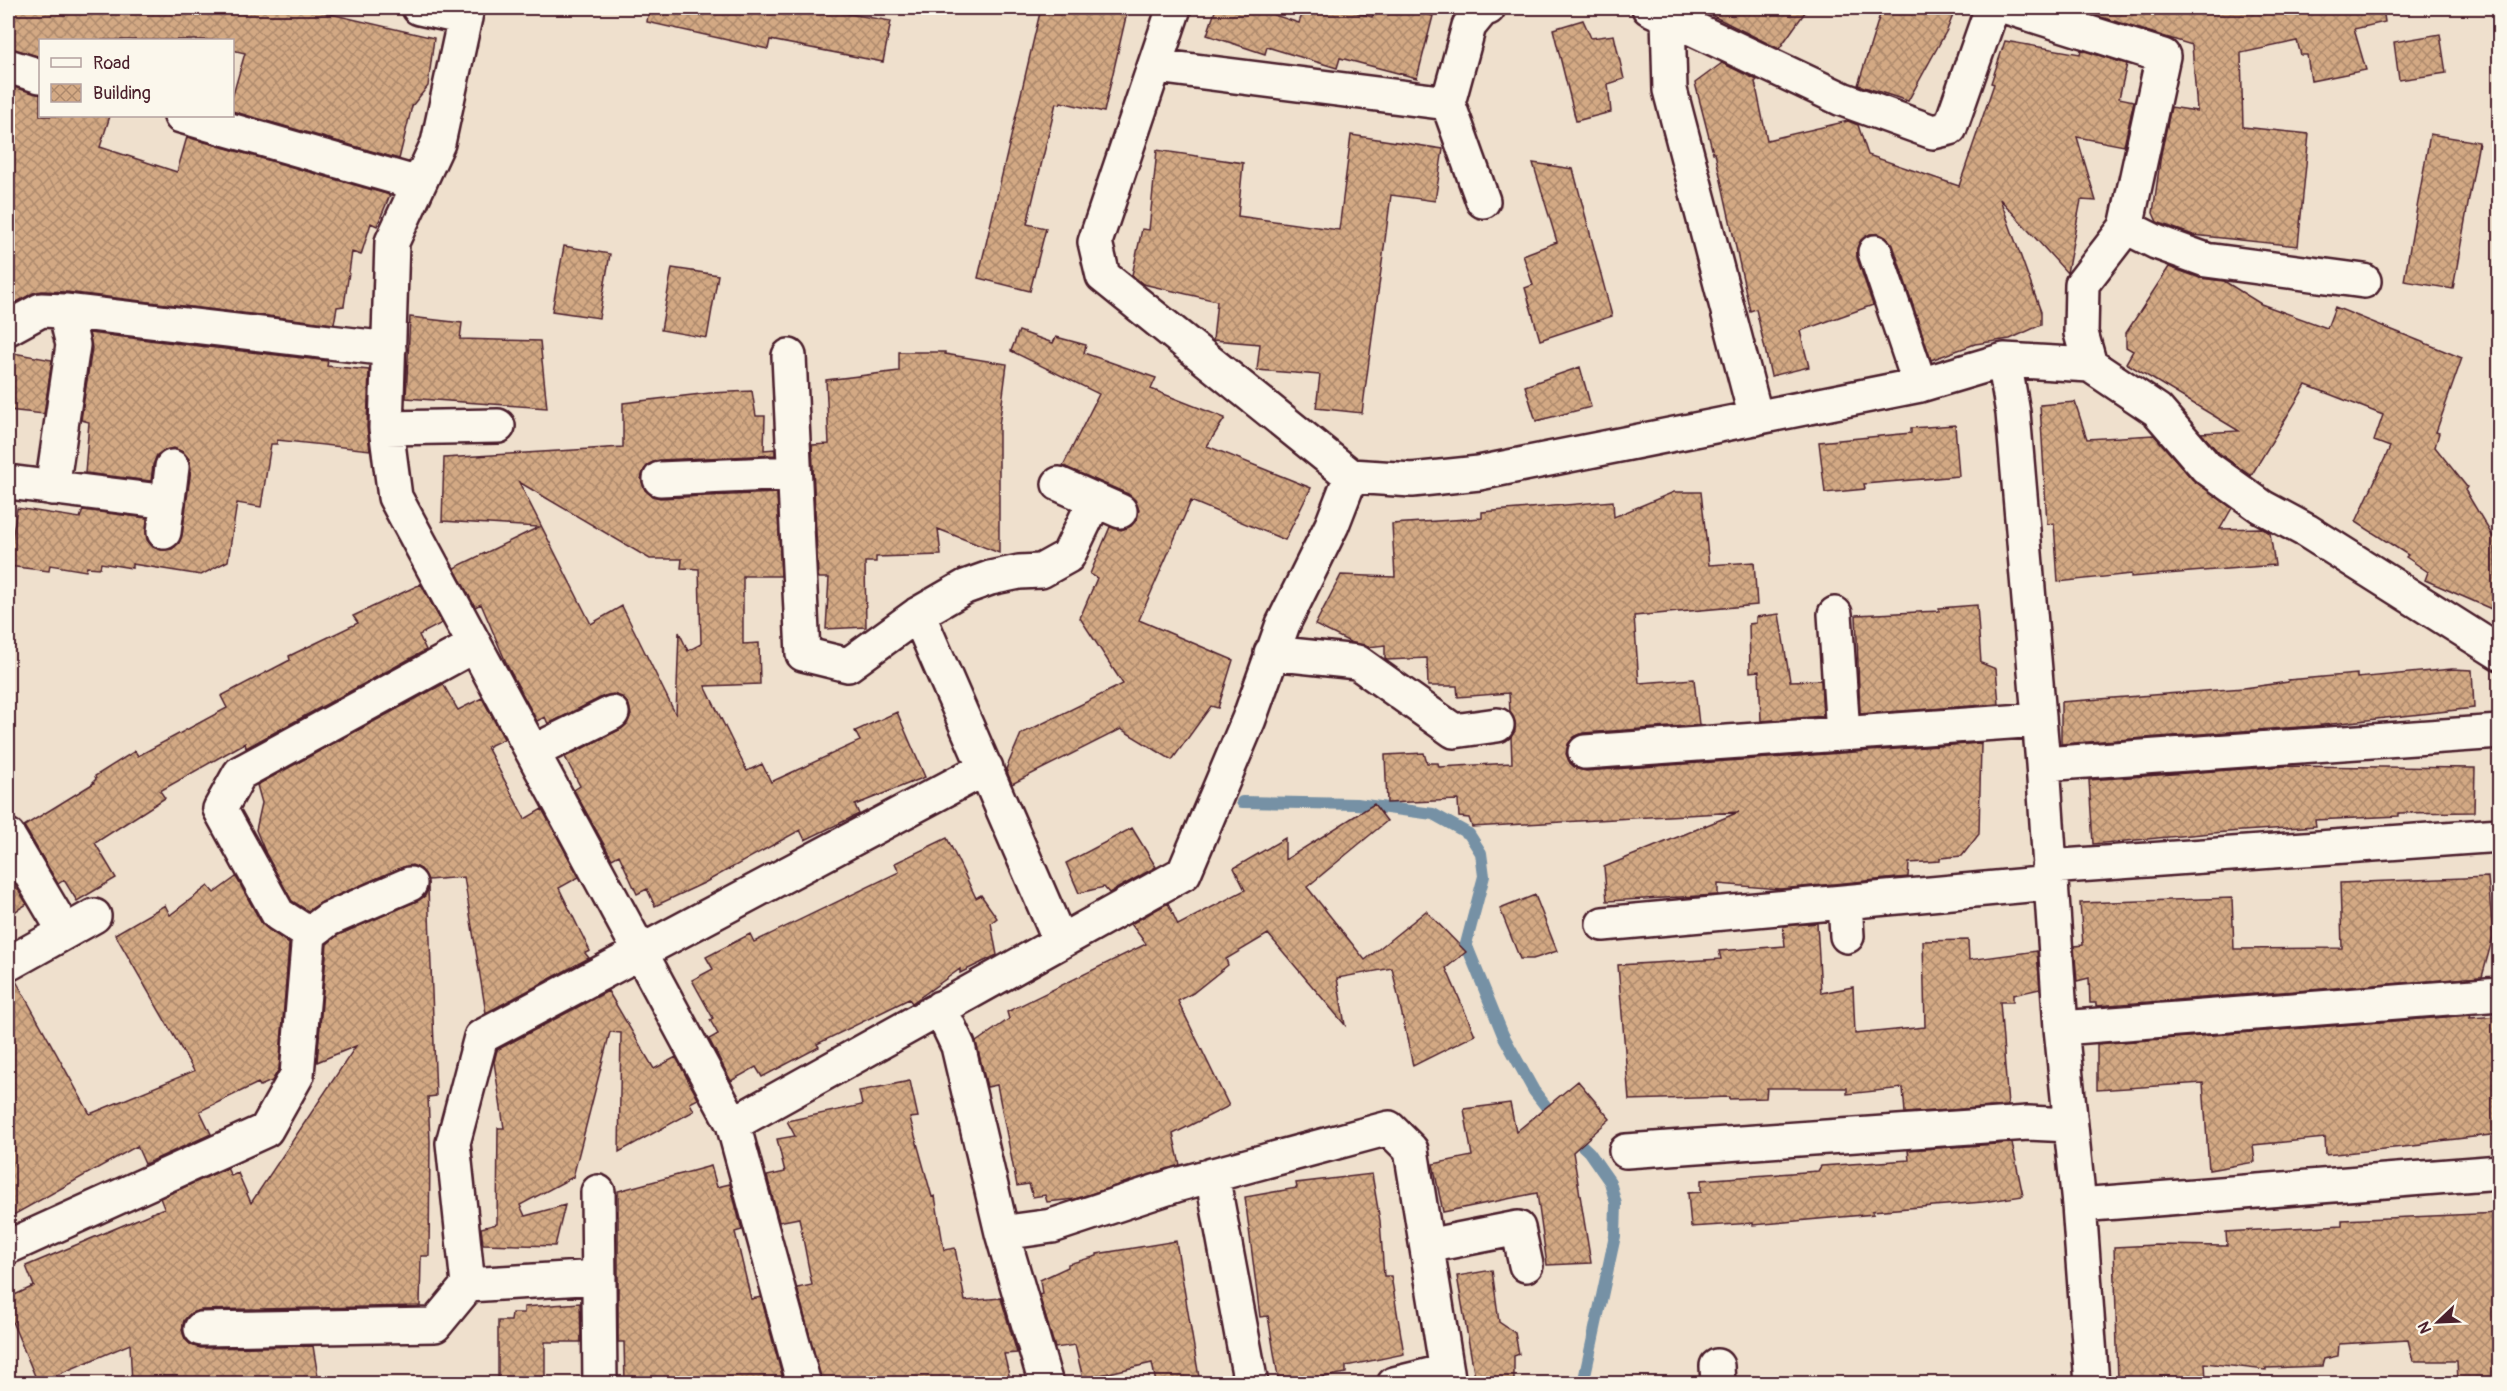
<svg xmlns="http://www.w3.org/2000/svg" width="2507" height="1391" viewBox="0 0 2507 1391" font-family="Pangolin,sans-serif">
<defs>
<pattern id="building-cross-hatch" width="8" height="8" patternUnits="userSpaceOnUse" patternTransform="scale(1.5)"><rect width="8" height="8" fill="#d3a984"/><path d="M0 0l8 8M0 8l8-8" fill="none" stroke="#ad896c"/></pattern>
</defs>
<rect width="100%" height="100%" fill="#efe0cd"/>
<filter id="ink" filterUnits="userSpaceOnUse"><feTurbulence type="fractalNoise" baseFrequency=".0167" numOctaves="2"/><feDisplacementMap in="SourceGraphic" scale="12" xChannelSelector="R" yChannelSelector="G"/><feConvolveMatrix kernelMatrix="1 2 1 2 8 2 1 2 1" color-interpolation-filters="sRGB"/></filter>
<g filter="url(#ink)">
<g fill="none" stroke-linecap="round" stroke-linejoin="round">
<path stroke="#7691a5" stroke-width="12" d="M 1242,802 L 1357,804 L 1433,814 L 1469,834 L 1481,853 L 1484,876 L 1466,944 L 1503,1035 L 1534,1091 L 1555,1118
M 1571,1135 L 1589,1152 L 1610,1182 L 1616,1204 L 1615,1236 L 1583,1384"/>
</g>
<path fill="url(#building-cross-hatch)" stroke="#4a1f2b" stroke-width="1.5" fill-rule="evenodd" d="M 8,8 L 305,8 L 434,38 L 428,86 L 412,106 L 399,159 L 232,111 L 232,98 L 245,53 L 232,50 L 232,40 L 40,40 L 40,57 L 8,48 Z
M 649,8 L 815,8 L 891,21 L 883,62 L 770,40 L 768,49 L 647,22 Z
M 1041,8 L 1128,8 L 1104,112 L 1061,102 L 1060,104 L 1056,103 L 1027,224 L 1046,228 L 1030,291 L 978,278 Z
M 1216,8 L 1253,8 L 1299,23 L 1304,8 L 1343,8 L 1372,17 L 1375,8 L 1399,8 L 1433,16 L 1417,78 L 1340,58 L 1337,68 L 1267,47 L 1265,54 L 1207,35 Z
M 1697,8 L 1808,8 L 1779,49 Z
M 1882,8 L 1956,8 L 1947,30 L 1908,101 L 1858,85 Z
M 2093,8 L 2383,8 L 2385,22 L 2354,29 L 2366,70 L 2311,81 L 2307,55 L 2301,55 L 2297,41 L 2241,53 L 2243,127 L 2309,134 L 2298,246 L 2193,235 L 2157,222 L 2153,213 L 2161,154 L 2171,107 L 2197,111 L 2192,45 L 2091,14 Z
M 1583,20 L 1591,38 L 1614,35 L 1624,79 L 1608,84 L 1611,112 L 1576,121 L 1553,29 Z
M 2440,34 L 2446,73 L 2399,80 L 2394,42 Z
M 2005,41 L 2080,54 L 2081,50 L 2127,64 L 2119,98 L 2134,101 L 2124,146 L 2077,137 L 2096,201 L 2081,200 L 2067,273 L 2000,199 L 2041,312 L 2041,325 L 2010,339 L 1975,344 L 1931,360 L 1893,245 L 1887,238 L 1879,234 L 1870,234 L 1861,240 L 1857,249 L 1857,258 L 1873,305 L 1800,331 L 1809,367 L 1771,376 L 1756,309 L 1750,311 L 1715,153 L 1713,153 L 1695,83 L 1722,63 L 1757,80 L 1755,82 L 1767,140 L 1848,121 L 1858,125 L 1868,155 L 1959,186 L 1994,84 L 1991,83 Z
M 8,85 L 40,94 L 40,116 L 110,116 L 100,147 L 177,172 L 187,137 L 390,195 L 377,226 L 371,223 L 361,255 L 352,252 L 344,306 L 337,307 L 334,324 L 66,292 L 42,291 L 33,293 L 8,307 Z
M 2430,134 L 2479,142 L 2453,289 L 2404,281 Z
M 1351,135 L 1443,149 L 1435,201 L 1391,195 L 1362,413 L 1316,408 L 1320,375 L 1257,370 L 1260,344 L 1213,340 L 1217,301 L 1143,284 L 1132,275 L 1142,229 L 1149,230 L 1157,150 L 1243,163 L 1238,216 L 1339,230 Z
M 1533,163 L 1573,169 L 1612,316 L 1540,340 L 1525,288 L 1533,285 L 1523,255 L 1557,242 Z
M 564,246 L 610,254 L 599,318 L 552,311 Z
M 2169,267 L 2200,278 L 2224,281 L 2261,304 L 2327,328 L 2335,307 L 2462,358 L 2436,432 L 2439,433 L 2435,447 L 2467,487 L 2465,490 L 2495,540 L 2496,611 L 2425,580 L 2428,572 L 2406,557 L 2408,555 L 2356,522 L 2390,447 L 2374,441 L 2383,415 L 2306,385 L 2251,476 L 2219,453 L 2201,433 L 2239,431 L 2126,363 L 2133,351 L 2126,347 L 2126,333 Z
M 672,268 L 718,275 L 707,338 L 661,330 Z
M 410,317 L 462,323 L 460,339 L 540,341 L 547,408 L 406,398 Z
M 1019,331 L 1053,343 L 1056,337 L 1086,345 L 1084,353 L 1156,378 L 1151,389 L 1225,418 L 1207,446 L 1311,488 L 1285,540 L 1191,501 L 1139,620 L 1233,660 L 1218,708 L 1211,706 L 1172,760 L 1121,729 L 1012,784 L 1006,769 L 1021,734 L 1123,684 L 1080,618 L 1097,578 L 1090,574 L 1110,527 L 1121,530 L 1131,526 L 1137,519 L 1139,510 L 1135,500 L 1128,494 L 1063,466 L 1099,394 L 1011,351 Z
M 89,333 L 328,361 L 327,366 L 369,370 L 367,428 L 370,450 L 277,440 L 277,444 L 271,444 L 261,507 L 237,503 L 228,561 L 201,575 L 132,564 L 132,568 L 101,563 L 100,568 L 87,567 L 86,571 L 50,565 L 49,571 L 8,566 L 17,508 L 80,518 L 83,510 L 147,518 L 147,540 L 153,547 L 161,550 L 172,549 L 179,543 L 182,535 L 191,469 L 189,459 L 183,452 L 174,448 L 165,450 L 157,455 L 153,465 L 151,481 L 85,473 L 89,422 L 81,420 L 92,348 Z
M 8,352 L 52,360 L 44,414 L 8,410 Z
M 899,352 L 945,352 L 945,354 L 1007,364 L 999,426 L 999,553 L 938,529 L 941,555 L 876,557 L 876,562 L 865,562 L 866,627 L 826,629 L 829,578 L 819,578 L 818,575 L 812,445 L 829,444 L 826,380 L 899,371 Z
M 1580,367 L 1591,407 L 1536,421 L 1525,386 Z
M 752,391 L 756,416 L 765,416 L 764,450 L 775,449 L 775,455 L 659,460 L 649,464 L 644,470 L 641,479 L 645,490 L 652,496 L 660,498 L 777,493 L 781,576 L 743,576 L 743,644 L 759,643 L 760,684 L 705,686 L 747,771 L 762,764 L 771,782 L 860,741 L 855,731 L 897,712 L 925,777 L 855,805 L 859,814 L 805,840 L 800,830 L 704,883 L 655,906 L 647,889 L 637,894 L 619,855 L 612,859 L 574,790 L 580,786 L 565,757 L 621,729 L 627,724 L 631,715 L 629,705 L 622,697 L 613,694 L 604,696 L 548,724 L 545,717 L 537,721 L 508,667 L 481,604 L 475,607 L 454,568 L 539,527 L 442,521 L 444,458 L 623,447 L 623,403 L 710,393 ZM 519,482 L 650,559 L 682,559 L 681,568 L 699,569 L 701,644 L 688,651 L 679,632 L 676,715 L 622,606 L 591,624 Z
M 2075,402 L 2087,439 L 2154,435 L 2192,479 L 2232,508 L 2220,529 L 2261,528 L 2270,533 L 2275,565 L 2131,577 L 2131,574 L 2058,582 L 2054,523 L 2047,524 L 2040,405 Z
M 1955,425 L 1959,476 L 1864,484 L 1865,489 L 1825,493 L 1819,442 L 1911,433 L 1911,428 Z
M 1674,492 L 1701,492 L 1709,565 L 1754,562 L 1757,605 L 1634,616 L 1639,683 L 1694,679 L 1699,725 L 1583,733 L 1574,737 L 1568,744 L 1566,754 L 1570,763 L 1577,769 L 1586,771 L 1981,743 L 1979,834 L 1962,856 L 1940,858 L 1940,861 L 1909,863 L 1908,877 L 1780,889 L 1718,884 L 1718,895 L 1607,901 L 1604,867 L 1739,812 L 1472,827 L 1469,818 L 1459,817 L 1458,800 L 1387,803 L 1385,755 L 1424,753 L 1427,763 L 1438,763 L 1439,767 L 1512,763 L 1511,737 L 1515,731 L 1515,722 L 1510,712 L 1509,693 L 1458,697 L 1457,686 L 1428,686 L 1427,658 L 1387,660 L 1385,659 L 1385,645 L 1368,647 L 1350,642 L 1315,625 L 1341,575 L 1395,577 L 1392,524 L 1482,518 L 1482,512 L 1613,501 L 1614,517 Z
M 421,584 L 442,623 L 419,635 L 426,650 L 246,748 L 245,743 L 160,791 L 165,798 L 95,843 L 116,878 L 77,901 L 64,880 L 58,884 L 24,826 L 94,783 L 93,782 L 96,779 L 95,776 L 135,751 L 138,756 L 227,708 L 221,696 L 290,660 L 289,656 L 358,623 L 353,616 Z
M 1977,605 L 1981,663 L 1996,669 L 1999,704 L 1860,714 L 1856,615 L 1939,611 L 1939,608 Z
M 1779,614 L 1790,681 L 1821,680 L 1823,716 L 1761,721 L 1759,671 L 1750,672 L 1749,624 L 1756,623 L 1756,617 Z
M 2452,669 L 2472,670 L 2474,708 L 2314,726 L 2061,744 L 2061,702 L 2244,688 L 2288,682 L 2288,680 L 2357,674 L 2357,678 Z
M 443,684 L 458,710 L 482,698 L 504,739 L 487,747 L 525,819 L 542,809 L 579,877 L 559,888 L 590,951 L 585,953 L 589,958 L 486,1013 L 464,877 L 428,880 L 421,869 L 412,865 L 403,867 L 322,902 L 308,911 L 292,901 L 266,854 L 256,830 L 262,803 L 257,785 Z
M 2285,766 L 2475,768 L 2474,812 L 2399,813 L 2399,816 L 2315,820 L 2316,826 L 2212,833 L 2093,844 L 2089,780 Z
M 1374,804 L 1387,821 L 1307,887 L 1365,960 L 1426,911 L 1466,952 L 1446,968 L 1475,1035 L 1413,1066 L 1392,968 L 1337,978 L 1345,1025 L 1268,934 L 1226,959 L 1228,965 L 1193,993 L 1178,1001 L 1229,1106 L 1173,1134 L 1180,1165 L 1075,1199 L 1047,1202 L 1045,1195 L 1033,1197 L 1029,1184 L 1017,1186 L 997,1085 L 987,1087 L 976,1042 L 1009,1019 L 1007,1012 L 1146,944 L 1131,924 L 1168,903 L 1178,925 L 1245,890 L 1234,868 L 1285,838 L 1285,860 Z
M 1132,828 L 1156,867 L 1109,893 L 1104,887 L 1079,893 L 1066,863 Z
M 947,838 L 976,898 L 981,895 L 997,918 L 991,923 L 997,955 L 960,973 L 960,969 L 912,1003 L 909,999 L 817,1044 L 819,1047 L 762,1077 L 756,1067 L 731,1081 L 709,1039 L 718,1034 L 710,1020 L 713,1018 L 692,980 L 713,969 L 706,957 L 750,934 L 754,942 L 899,872 L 895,863 Z
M 8,872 L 27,904 L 8,916 Z
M 236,877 L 262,924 L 289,944 L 279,1069 L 272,1081 L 260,1086 L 258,1083 L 200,1111 L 211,1134 L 145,1164 L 137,1146 L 8,1218 L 8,983 L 16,981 L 90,1114 L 194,1071 L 115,934 L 165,905 L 170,915 L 208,886 L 214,893 Z
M 2488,877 L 2493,937 L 2482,977 L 2096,1006 L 2096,1003 L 2090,1003 L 2089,978 L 2077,981 L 2074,946 L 2083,945 L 2080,903 L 2232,898 L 2234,949 L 2342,948 L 2340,883 Z
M 428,888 L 436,1096 L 428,1097 L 430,1141 L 429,1256 L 421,1256 L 420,1306 L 201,1310 L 191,1313 L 184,1320 L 182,1330 L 185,1339 L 191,1345 L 201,1348 L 313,1346 L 319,1383 L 132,1383 L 130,1344 L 38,1383 L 8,1312 L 8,1298 L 34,1286 L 26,1266 L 164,1208 L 160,1198 L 227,1168 L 231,1176 L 238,1173 L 251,1203 L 356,1046 L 317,1062 L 327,944 L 338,935 L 417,901 L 425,896 Z
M 1535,895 L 1557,951 L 1533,959 L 1520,959 L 1500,909 Z
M 1817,923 L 1821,993 L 1853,987 L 1855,1034 L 1925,1027 L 1923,941 L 1968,940 L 1969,960 L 2037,951 L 2040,989 L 2013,995 L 2013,1002 L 2000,1002 L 2008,1106 L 1905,1113 L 1903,1088 L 1847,1094 L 1847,1088 L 1767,1088 L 1766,1098 L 1729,1099 L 1729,1097 L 1629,1100 L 1618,965 L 1721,959 L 1719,951 L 1785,946 L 1783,926 Z
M 608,991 L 654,1069 L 676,1057 L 698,1099 L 690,1103 L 694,1111 L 619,1152 L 621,1033 L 610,1032 L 573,1177 L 520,1205 L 525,1216 L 565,1205 L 555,1246 L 483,1244 L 481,1228 L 497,1224 L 498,1128 L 504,1128 L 494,1062 L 497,1050 Z
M 2471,1015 L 2470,1018 L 2499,1016 L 2499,1134 L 2422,1143 L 2422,1145 L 2326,1155 L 2325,1138 L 2253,1145 L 2255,1162 L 2209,1170 L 2203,1083 L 2097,1090 L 2097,1044 Z
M 910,1081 L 918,1117 L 910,1118 L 932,1197 L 935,1196 L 944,1250 L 955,1248 L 965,1301 L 1001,1298 L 1017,1353 L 1004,1354 L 1011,1383 L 822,1383 L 797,1288 L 812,1285 L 799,1218 L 779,1222 L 767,1176 L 785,1172 L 777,1139 L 795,1136 L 787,1121 L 862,1105 L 859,1091 Z
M 1578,1081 L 1610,1119 L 1573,1152 L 1591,1263 L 1547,1265 L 1537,1193 L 1443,1212 L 1433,1164 L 1472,1156 L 1464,1109 L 1510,1103 L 1516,1132 Z
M 2012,1143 L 2023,1196 L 1983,1202 L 1872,1211 L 1874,1214 L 1753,1225 L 1753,1223 L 1691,1227 L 1688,1193 L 1701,1192 L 1701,1180 L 1818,1171 L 1821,1166 L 1909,1160 L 1908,1150 Z
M 711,1166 L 717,1187 L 730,1184 L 742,1230 L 735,1232 L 751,1299 L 761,1297 L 784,1383 L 625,1383 L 624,1342 L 618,1342 L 618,1191 Z
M 1372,1174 L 1380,1221 L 1384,1276 L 1391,1276 L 1404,1354 L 1346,1366 L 1346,1373 L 1294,1383 L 1279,1383 L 1268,1316 L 1260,1317 L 1245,1197 L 1297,1188 L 1296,1183 Z
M 2499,1213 L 2499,1377 L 2458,1381 L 2457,1361 L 2413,1361 L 2408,1340 L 2339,1344 L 2338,1356 L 2324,1359 L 2322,1366 L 2266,1368 L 2266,1370 L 2205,1363 L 2206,1379 L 2178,1382 L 2176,1377 L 2118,1380 L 2114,1247 L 2155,1245 L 2227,1246 L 2226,1232 L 2342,1225 L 2342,1220 Z
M 1176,1241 L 1200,1383 L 1156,1383 L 1152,1363 L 1083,1379 L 1075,1345 L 1055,1348 L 1039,1295 L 1042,1294 L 1040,1280 L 1068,1267 L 1068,1264 L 1097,1256 L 1097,1254 Z
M 1492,1270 L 1499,1322 L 1515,1333 L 1519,1354 L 1514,1356 L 1514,1383 L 1476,1383 L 1457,1276 Z
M 580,1303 L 581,1342 L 545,1342 L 545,1383 L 498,1383 L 498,1321 L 511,1321 L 512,1313 L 524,1313 L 524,1307 Z"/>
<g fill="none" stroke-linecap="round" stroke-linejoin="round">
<defs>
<path id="minor" d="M 419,8 L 465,18
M 467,8 L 438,143 L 392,242 L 386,428 L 395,497 L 733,1124 L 1184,873 L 1249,719 L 1283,624 L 1332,525 L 1351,476
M 1174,8 L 1095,242 L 1103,276 L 1351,476 L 1412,480 L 1479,473 L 1920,385 L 2004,360 L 2090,365 L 2157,410 L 2206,467 L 2262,507 L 2307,531 L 2500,653
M 1649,8 L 1842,99 L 1933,132 L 1950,128 L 1992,8
M 2010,8 L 2163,56 L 2126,227 L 2082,284 L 2081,333 L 2090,365
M 1668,17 L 1670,90 L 1756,418
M 8,66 L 40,76
M 1156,66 L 1448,103
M 181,116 L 419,184
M 1483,201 L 1448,103 L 1469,26 L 1483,9 L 1488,8
M 2126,227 L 2156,242 L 2206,260 L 2364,281
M 1875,252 L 1920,385
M 8,328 L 41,310 L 65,311 L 389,349
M 789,356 L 803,654 L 848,665 L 918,614 L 965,587 L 990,578 L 1019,572 L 1041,571 L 1068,556 L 1095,500
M 2004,360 L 2013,413 L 2043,764 L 2061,1028 L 2079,1205 L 2092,1384
M 386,428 L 498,426
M 660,479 L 794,473
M 8,482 L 168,502
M 1059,484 L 1120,511
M 52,488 L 73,345 L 65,311
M 164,532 L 172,467
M 918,614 L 1060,941
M 1835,614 L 1843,734
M 1271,653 L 1357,662 L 1454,731 L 1497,725
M 533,752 L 612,713
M 1585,752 L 2038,720
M 2043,764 L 2500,732
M 8,836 L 65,932
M 2049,867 L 2500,835
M 1845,902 L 1847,936
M 1603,924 L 2050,883
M 309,934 L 329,919 L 410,884
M 8,964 L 94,916
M 940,1008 L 958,1046 L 1002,1233 L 1046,1384
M 2061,1028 L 2500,994
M 733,1124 L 804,1384
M 1626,1151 L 2028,1123 L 2070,1125
M 1212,1175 L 1251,1384
M 598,1192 L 600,1384
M 2079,1205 L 2500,1172
M 1002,1233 L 1052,1226 L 1176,1185 L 1389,1128 L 1411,1150 L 1449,1384
M 1427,1246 L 1518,1228 L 1526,1265
M 8,1247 L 266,1130 L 297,1075 L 309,934 L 278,914 L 220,809 L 240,773 L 475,645
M 468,1285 L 599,1277
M 201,1329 L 435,1325 L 468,1285 L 453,1143 L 481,1037 L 986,768
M 1717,1366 L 1718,1384
M 1394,1384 L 1447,1371"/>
</defs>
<use href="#minor" stroke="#4a1f2b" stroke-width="38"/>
<use href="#minor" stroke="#fbf7ec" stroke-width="33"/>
</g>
</g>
<rect width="2507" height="1391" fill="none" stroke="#fbf7ec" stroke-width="30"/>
<rect x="15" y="15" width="2477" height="1361" fill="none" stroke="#4a1f2b" stroke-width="2" filter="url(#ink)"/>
<rect x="39" y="39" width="195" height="78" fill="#fbf7ec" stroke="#b4a19f" stroke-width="1.5"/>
<rect x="51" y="58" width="30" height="9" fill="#fbf7ec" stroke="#b4a19f" stroke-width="1.5"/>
<text x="93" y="69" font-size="18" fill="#4a1f2b">Road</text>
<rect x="51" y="84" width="30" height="18" fill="url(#building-cross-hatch)" stroke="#b4a19f" stroke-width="1.5"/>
<text x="93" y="99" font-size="18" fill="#4a1f2b">Building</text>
<g transform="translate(2438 1322) rotate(247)" stroke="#fbf7ec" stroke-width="4.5" paint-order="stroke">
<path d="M0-4.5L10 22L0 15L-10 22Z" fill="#4a1f2b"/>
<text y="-9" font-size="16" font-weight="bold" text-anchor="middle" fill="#4a1f2b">N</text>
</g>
</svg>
